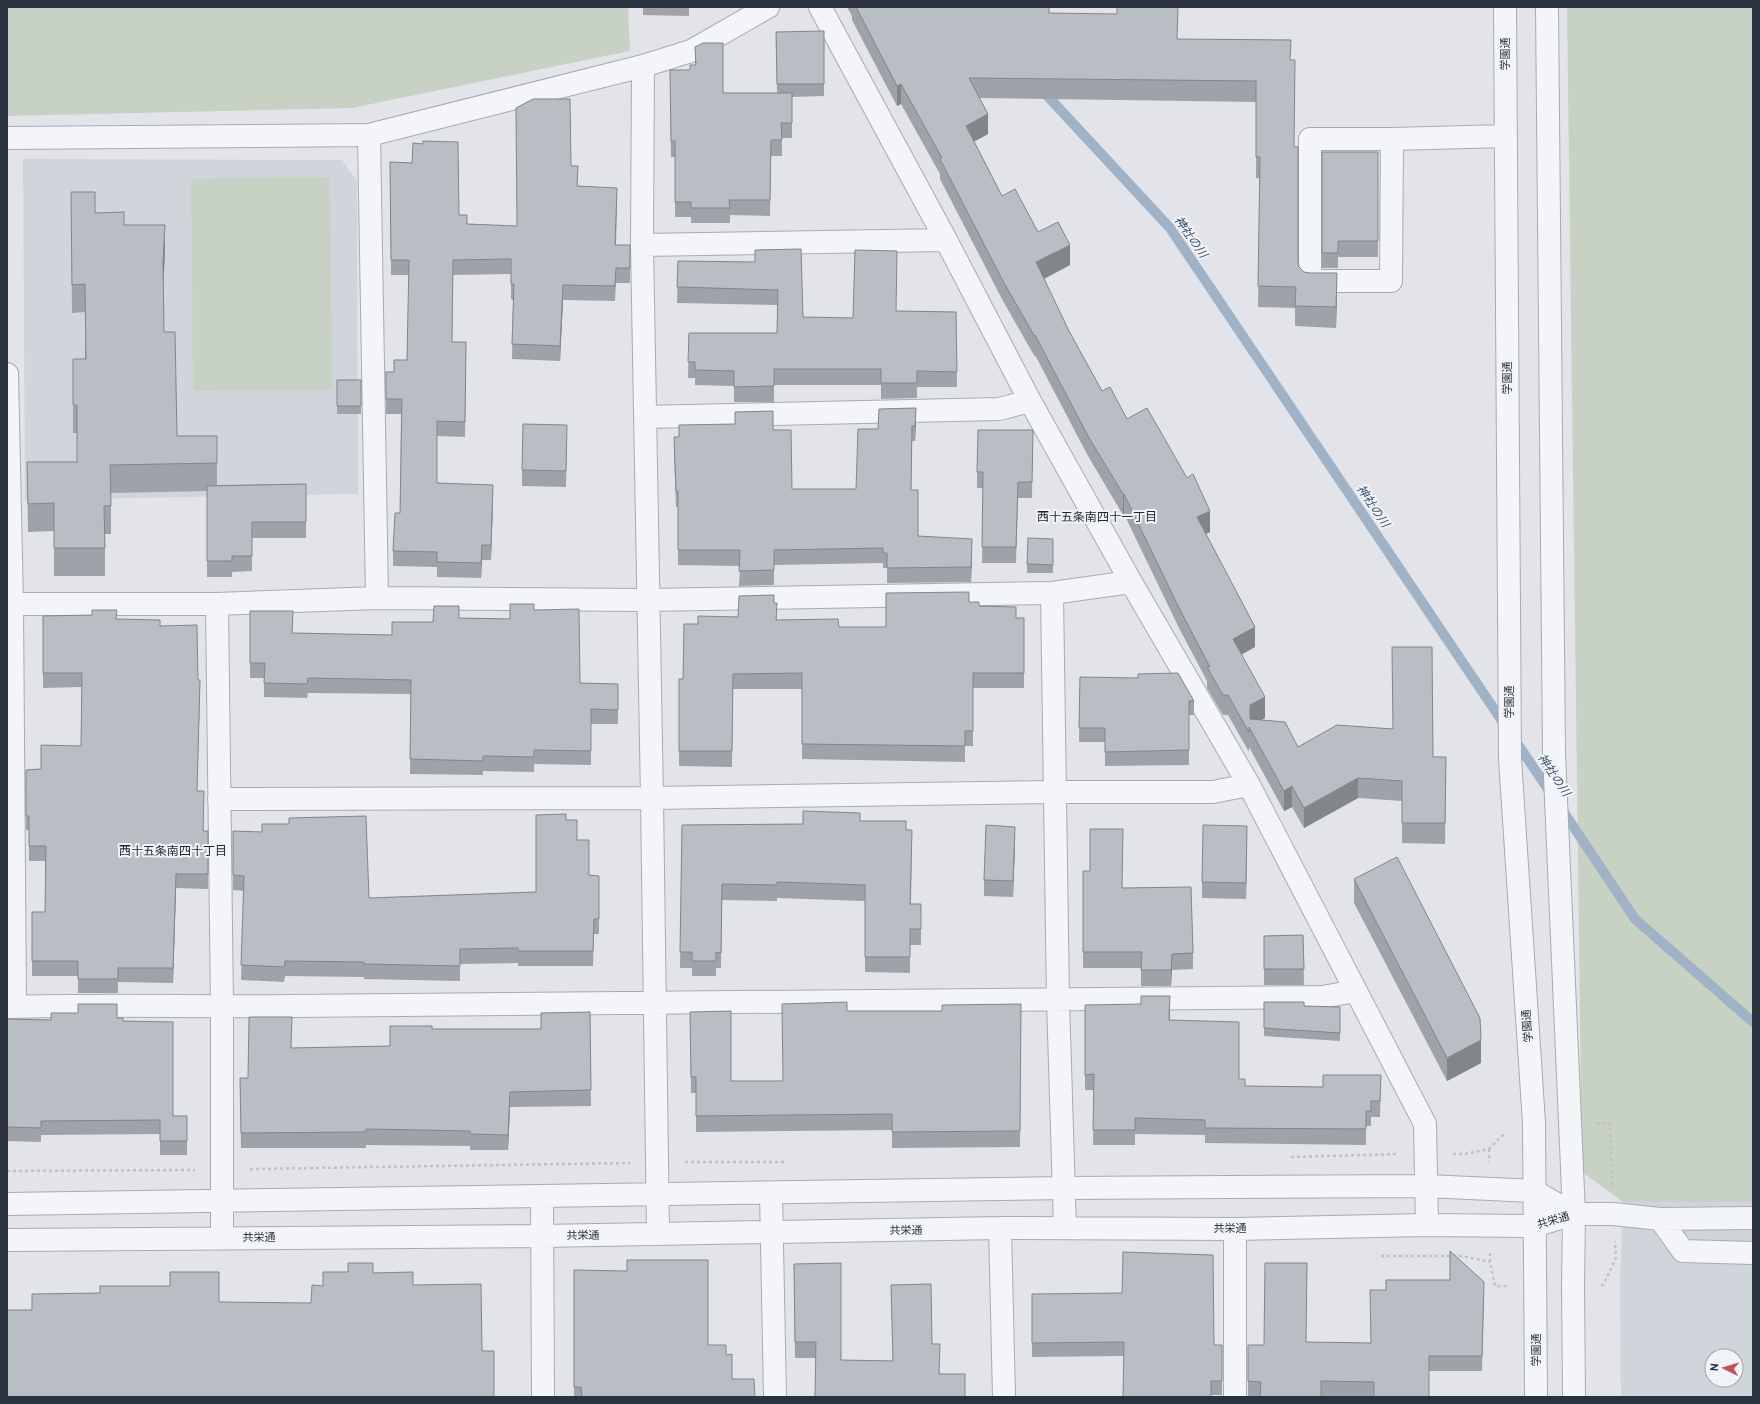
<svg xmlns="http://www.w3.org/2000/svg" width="1760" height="1404" viewBox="0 0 1760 1404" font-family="Overpass,'Noto Sans JP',sans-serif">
<rect width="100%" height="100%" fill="#e2e4e9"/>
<path fill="#d0d4db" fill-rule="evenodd" d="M 23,159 L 342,160 L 357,181 L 358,494 L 25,500 Z
M 1623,1202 L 1753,1202 L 1753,1397 L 1621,1397 L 1620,1284 ZM 1712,1356 L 1736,1356 L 1736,1380 L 1712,1380 Z"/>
<path fill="#c7d2c4" d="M 7,7 L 628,7 L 630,51 L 352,108 L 7,116 Z
M 1567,7 L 1753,7 L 1753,1202 L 1623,1202 L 1582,1172 Z
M 330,177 L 332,390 L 193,391 L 191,179 Z"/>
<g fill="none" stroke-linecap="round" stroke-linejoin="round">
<path stroke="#a0b2c6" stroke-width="10" d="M 1042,90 L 1170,228 L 1552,795
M 1561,808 L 1635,919 L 1753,1022"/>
<defs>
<path id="minor" d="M 820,7 L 946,240 L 1030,401 L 1131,582 L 1249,785 L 1425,1124 L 1427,1225
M 1505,7 L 1510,759 L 1534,1123 L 1536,1397
M 1547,7 L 1554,753 L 1574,1214 L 1573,1286 L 1574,1397
M 643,66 L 642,245 L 652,798 L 658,1233
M 369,135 L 377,598
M 7,138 L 369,135 L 643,66 L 691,51 L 768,7
M 1392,139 L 1391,281 L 1310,281 L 1310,139 L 1392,139 L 1505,136
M 642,245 L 946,240
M 7,374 L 12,604 L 15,1007
M 645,417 L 999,409 L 1030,401
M 1052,593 L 1058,1000 L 1065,1228
M 7,604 L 217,604 L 377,598 L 647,600 L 1052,593 L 1131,582
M 217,604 L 222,1007 L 222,1238
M 219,799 L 652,798 L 1055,792 L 1213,792 L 1249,785
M 7,1007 C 102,1004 197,1007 291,1006 C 635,1001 979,1001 1322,997 L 1356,991
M 771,1193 L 775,1397
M 542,1196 L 543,1397
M 7,1204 L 1064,1188 L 1427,1186 L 1534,1191 L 1574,1214
M 1660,1219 L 1683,1251 L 1753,1253
M 1000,1228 L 1004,1397
M 1235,1229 L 1235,1397
M 7,1240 L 542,1236 L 1000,1228 L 1235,1229 L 1427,1225 L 1534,1226 L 1574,1214 L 1613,1214 L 1660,1219 L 1753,1218"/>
</defs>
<use href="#minor" stroke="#a7abb3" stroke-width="24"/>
<path stroke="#c0c2c8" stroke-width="2.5" stroke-dasharray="3 3" stroke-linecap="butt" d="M 1597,1123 L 1610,1123 L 1612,1186
M 1489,1149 L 1489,1162
M 1453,1154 L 1464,1154 L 1489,1149 L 1505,1133
M 1291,1157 L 1398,1154
M 685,1162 L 784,1162
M 250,1169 L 630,1163
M 7,1171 L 195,1170
M 1490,1253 L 1490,1262 L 1495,1286 L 1508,1286
M 1381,1256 L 1462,1256 L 1490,1262
M 1601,1285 L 1603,1285 L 1616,1258 L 1615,1241"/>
<use href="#minor" stroke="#f4f5f8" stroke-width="22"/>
</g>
<path fill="#9fa3a9" d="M 643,7 L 689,7 L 689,16 L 643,15 Z
M 847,7 L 1049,7 L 1049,13 L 1178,39 L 1291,60 L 1294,147 L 1298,261 L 1299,267 L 1304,272 L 1337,294 L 1336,328 L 1295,326 L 1295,308 L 1258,307 L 1260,178 L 1256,178 L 1256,102 L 980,98 L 988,134 L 974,141 L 1002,196 L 1070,265 L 1044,279 L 1069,331 L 1102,391 L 1127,419 L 1210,532 L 1206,534 L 1255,647 L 1241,655 L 1265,718 L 1261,720 L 1298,747 L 1433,757 L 1446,777 L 1445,844 L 1402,843 L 1402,801 L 1358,798 L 1304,828 L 1292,807 L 1284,811 L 1249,747 L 1249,752 L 1228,715 L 1223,715 L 1207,688 L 1207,681 L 1179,628 L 1124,514 L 1123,515 L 1088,456 L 1035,355 L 1035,357 L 1003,301 L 940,179 L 940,174 L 901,104 L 897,106 L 852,20 L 852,16 Z
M 776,32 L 824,84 L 824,96 L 792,97 L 792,138 L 782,138 L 782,156 L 771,156 L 770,216 L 730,215 L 730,223 L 691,223 L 691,217 L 675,217 L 675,157 L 671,157 L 670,86 L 690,70 L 695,65 L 695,47 L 723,93 L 777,93 Z
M 423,144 L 459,215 L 467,224 L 517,226 L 571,166 L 578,186 L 617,203 L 616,245 L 630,245 L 630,283 L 616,283 L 615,301 L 563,300 L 560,361 L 512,359 L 513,300 L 511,299 L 511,274 L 453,275 L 452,342 L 466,342 L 465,437 L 437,436 L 437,483 L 493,500 L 491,560 L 482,560 L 481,578 L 437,577 L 437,567 L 393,566 L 393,551 L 400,513 L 401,414 L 386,414 L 386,372 L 394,372 L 407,360 L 409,275 L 391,275 L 390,162 L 412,163 Z
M 1322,152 L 1378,152 L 1378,257 L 1338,257 L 1338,268 L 1322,268 Z
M 71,192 L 95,213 L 124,225 L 165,253 L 163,284 L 164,332 L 177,436 L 217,436 L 217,485 L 306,484 L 306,538 L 252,538 L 252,571 L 232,572 L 232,577 L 207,577 L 207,491 L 111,493 L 111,534 L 105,534 L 105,576 L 54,576 L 54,531 L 28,532 L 27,462 L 77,462 L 77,433 L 73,433 L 73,359 L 85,359 L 85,312 L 72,313 Z
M 678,261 L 755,262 L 803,317 L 853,318 L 896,311 L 956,312 L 957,387 L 917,387 L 917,398 L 881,399 L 881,385 L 774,385 L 774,402 L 734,402 L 734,386 L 695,385 L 695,378 L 688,378 L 689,333 L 777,333 L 777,305 L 677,303 Z
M 337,380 L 361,380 L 361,414 L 337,414 Z
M 916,423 L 915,441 L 912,441 L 911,490 L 918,536 L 972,554 L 971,582 L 887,583 L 887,568 L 883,568 L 883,563 L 774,565 L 774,585 L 739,586 L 740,566 L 678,565 L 678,507 L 676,507 L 674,452 L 773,430 L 792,489 L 856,489 L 878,429 Z
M 1033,430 L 1032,498 L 1018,498 L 1016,563 L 982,563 L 983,488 L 977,488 L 977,472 Z
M 567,441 L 566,487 L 522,486 L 522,470 Z
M 1053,539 L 1053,573 L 1027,573 L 1027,564 Z
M 969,602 L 979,606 L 1016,618 L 1024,618 L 1024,688 L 973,688 L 973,746 L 965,746 L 965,762 L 802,759 L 802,689 L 733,689 L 732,767 L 679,766 L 679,679 L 683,679 L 698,624 L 738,617 L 774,603 L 777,620 L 839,627 L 886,627 Z
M 534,610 L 580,683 L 618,684 L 618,724 L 591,724 L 591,765 L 534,764 L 534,772 L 483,771 L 483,775 L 410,774 L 411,694 L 308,693 L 307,698 L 264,697 L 264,678 L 250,678 L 250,611 L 293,633 L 392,635 L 433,622 L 459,618 L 510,619 Z
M 43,616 L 117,619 L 160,626 L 198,680 L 200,694 L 197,791 L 204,831 L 208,831 L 208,889 L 176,888 L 173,983 L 118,982 L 118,993 L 78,993 L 78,976 L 32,976 L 32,912 L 45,912 L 45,861 L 29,861 L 29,830 L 26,830 L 26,770 L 41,769 L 81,746 L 82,687 L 43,688 Z
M 1080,677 L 1194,701 L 1194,715 L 1189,715 L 1189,765 L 1105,766 L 1105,742 L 1079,742 Z
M 566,820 L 577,840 L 589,875 L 599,876 L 599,934 L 594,934 L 593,966 L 518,966 L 518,963 L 460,964 L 460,981 L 364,979 L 364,977 L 285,976 L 284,982 L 241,980 L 244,891 L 233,890 L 233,831 L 369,898 L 536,892 Z
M 860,821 L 906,830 L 912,846 L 911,904 L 921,904 L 921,945 L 910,945 L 910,973 L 865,972 L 865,901 L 777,898 L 777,901 L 722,900 L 721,968 L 716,968 L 716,976 L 692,976 L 692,968 L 680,968 L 682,825 L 803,824 Z
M 1247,842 L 1246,899 L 1202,898 L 1202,882 Z
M 1015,843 L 1013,897 L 984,896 L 984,880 Z
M 1083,871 L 1123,888 L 1193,953 L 1193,969 L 1172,970 L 1171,986 L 1141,986 L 1141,968 L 1083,968 Z
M 1354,879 L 1481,1063 L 1447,1081 L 1354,903 Z
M 1303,935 L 1304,985 L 1264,985 L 1264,936 Z
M 1264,1002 L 1304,1006 L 1340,1007 L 1340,1041 L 1264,1036 Z
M 1021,1004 L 1020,1147 L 892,1148 L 892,1130 L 696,1132 L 696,1093 L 691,1093 L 690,1012 L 731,1081 L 783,1081 L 847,1011 L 942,1011 Z
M 1085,1005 L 1170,1011 L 1169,1020 L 1239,1079 L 1245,1086 L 1323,1087 L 1381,1075 L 1380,1117 L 1371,1117 L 1371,1126 L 1366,1126 L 1366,1145 L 1205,1143 L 1205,1135 L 1135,1134 L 1135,1145 L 1093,1145 L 1094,1090 L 1085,1090 Z
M 590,1012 L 591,1106 L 510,1107 L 508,1150 L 470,1150 L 470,1146 L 366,1145 L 366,1148 L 241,1148 L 240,1078 L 248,1078 L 292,1048 L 390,1046 L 432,1029 L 541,1029 Z
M 117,1018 L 123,1021 L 173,1116 L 187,1116 L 187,1155 L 160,1155 L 160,1134 L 41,1135 L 41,1142 L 7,1141 L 7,1019 L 51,1020 Z
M 794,1264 L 841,1360 L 893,1361 L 891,1285 L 932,1344 L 940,1374 L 816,1358 L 795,1358 Z
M 574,1270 L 726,1355 L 732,1379 L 755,1397 L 574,1397 Z
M 1032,1294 L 1214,1345 L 1222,1345 L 1222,1395 L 1211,1395 L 1124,1356 L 1032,1357 Z
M 1484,1297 L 1482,1371 L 1429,1371 L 1374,1397 L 1321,1396 L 1248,1396 L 1248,1345 L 1264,1345 L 1306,1342 L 1371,1343 Z"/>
<path fill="#82858a" d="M 901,84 L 901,104 L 897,106 L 897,86 Z
M 988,114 L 988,134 L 966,146 L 966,126 Z
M 165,225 L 165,253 L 163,290 L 163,262 Z
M 1070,245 L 1070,265 L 1036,283 L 1036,262 Z
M 1337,273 L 1337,294 L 1336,328 L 1336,307 Z
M 563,285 L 563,300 L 560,361 L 560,346 Z
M 916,408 L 916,423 L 915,441 L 915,426 Z
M 493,485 L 493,500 L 491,560 L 491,545 Z
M 1123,494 L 1124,494 L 1124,514 L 1123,515 Z
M 1210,511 L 1210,532 L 1197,538 L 1197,517 Z
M 972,539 L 972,554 L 971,582 L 971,567 Z
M 482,545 L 482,560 L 481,578 L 481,563 Z
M 1255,627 L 1255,647 L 1233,659 L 1233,639 Z
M 1265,697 L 1265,718 L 1250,726 L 1250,705 Z
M 1358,778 L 1358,798 L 1304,828 L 1304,808 Z
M 1292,786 L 1292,807 L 1284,811 L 1284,791 Z
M 1247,826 L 1247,842 L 1246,899 L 1246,883 Z
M 1015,827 L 1015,843 L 1013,897 L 1013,881 Z
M 176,874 L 176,888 L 173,983 L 173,968 Z
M 1172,954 L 1172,970 L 1171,986 L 1171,970 Z
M 1170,996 L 1170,1011 L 1169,1036 L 1169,1020 Z
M 1481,1040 L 1481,1063 L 1447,1081 L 1447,1058 Z
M 510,1092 L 510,1107 L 508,1150 L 508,1135 Z"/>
<path fill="#b9bec5" stroke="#82858a" d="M 856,7 L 1049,7 L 1049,13 L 1117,14 L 1117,7 L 1178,7 L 1177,39 L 1291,40 L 1290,60 L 1295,60 L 1294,147 L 1298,147 L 1298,261 L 1299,267 L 1304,272 L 1310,273 L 1337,273 L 1336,307 L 1295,306 L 1296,287 L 1258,286 L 1260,157 L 1256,157 L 1256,81 L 969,78 L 988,114 L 966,126 L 1002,196 L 1015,189 L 1038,232 L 1058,222 L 1070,245 L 1036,262 L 1069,331 L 1102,391 L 1110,387 L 1127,419 L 1147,408 L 1187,478 L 1193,474 L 1210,511 L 1197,517 L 1255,627 L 1233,639 L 1265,697 L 1250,705 L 1250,719 L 1285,722 L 1298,747 L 1337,725 L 1393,729 L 1392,647 L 1432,647 L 1433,757 L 1446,757 L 1445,823 L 1402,823 L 1402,781 L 1358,778 L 1304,808 L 1292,786 L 1284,791 L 1249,727 L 1249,732 L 1228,695 L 1223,695 L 1207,667 L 1210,667 L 1179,608 L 1124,494 L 1123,494 L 1088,436 L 1035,335 L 1035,337 L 1003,281 L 940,159 L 942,158 L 901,84 L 897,86 Z
M 824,31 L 824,84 L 777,84 L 776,32 Z
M 703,43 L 723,43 L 723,93 L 792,93 L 792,123 L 781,123 L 782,140 L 771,140 L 770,200 L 729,200 L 730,208 L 691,208 L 691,202 L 675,202 L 675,141 L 671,141 L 670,70 L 690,70 L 690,65 L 696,65 L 695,47 Z
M 533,99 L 570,99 L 571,166 L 578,166 L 577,186 L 617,188 L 615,245 L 630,245 L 630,268 L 616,268 L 615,286 L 563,285 L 560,346 L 512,344 L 514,284 L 511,284 L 511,259 L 453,260 L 452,342 L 466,342 L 465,422 L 437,421 L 437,483 L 493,485 L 491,545 L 482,545 L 481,563 L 437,562 L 437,552 L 393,551 L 395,513 L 400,513 L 402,399 L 386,399 L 386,372 L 394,372 L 394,360 L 407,360 L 409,260 L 391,260 L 390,162 L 412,163 L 413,143 L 423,144 L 423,141 L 458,142 L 459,215 L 467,215 L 467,224 L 517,226 L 516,108 Z
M 1322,152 L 1378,152 L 1378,241 L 1338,241 L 1338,253 L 1322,253 Z
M 71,192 L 95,192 L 95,213 L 124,212 L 124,225 L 165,225 L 163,262 L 164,332 L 175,332 L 177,436 L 217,436 L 217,463 L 110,465 L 111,506 L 104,506 L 105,548 L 54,548 L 54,503 L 28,504 L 27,462 L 77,462 L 77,405 L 73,405 L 73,359 L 86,359 L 85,284 L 72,285 Z
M 801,249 L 803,317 L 853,318 L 855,250 L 897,251 L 896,311 L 956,312 L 957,372 L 917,371 L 917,383 L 881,383 L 881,369 L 774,369 L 774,386 L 734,387 L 734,371 L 695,370 L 695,362 L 688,362 L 689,333 L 777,333 L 778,290 L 677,287 L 678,261 L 755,262 L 755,250 Z
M 337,380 L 361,380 L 361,406 L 337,406 Z
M 916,408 L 915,426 L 912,426 L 911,490 L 918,490 L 918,536 L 972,539 L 971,567 L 887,568 L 887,553 L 883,553 L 883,548 L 774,550 L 774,570 L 739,571 L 740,550 L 678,550 L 678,491 L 676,491 L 674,437 L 679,437 L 679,425 L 735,424 L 735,412 L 773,411 L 773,430 L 791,430 L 792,489 L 856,489 L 858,429 L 878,429 L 879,409 Z
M 523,424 L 567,425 L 566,471 L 522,470 Z
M 978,430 L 1033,430 L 1032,482 L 1018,482 L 1016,547 L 982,547 L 983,472 L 977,472 Z
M 306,484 L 306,522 L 252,522 L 252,556 L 232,556 L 232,561 L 207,561 L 207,486 Z
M 1028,538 L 1053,539 L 1053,565 L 1027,564 Z
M 969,592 L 969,602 L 979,602 L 979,606 L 1016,607 L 1016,618 L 1024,618 L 1024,673 L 973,673 L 973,731 L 965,731 L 965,746 L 802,744 L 802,673 L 733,674 L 732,751 L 679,751 L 679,679 L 683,679 L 684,624 L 698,624 L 698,616 L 738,617 L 739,596 L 774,595 L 774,603 L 777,603 L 776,620 L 838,619 L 839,627 L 886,627 L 886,593 Z
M 510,604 L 534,604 L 534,610 L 579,609 L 580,683 L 618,684 L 618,710 L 591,709 L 591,751 L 534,750 L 534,757 L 483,756 L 483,761 L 410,759 L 411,680 L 308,678 L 307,684 L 264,683 L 265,663 L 250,663 L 250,611 L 293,611 L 292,633 L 392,635 L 392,622 L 433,622 L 434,606 L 459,606 L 459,618 L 510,619 Z
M 92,610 L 117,610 L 116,619 L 160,620 L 160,626 L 197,625 L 198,680 L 200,680 L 197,791 L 204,791 L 203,831 L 208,831 L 208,874 L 176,874 L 173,968 L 118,968 L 118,979 L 78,979 L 78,961 L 32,961 L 32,912 L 45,912 L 46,846 L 29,846 L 29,816 L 26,816 L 26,770 L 41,769 L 41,745 L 81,746 L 82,673 L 43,673 L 43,616 L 92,615 Z
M 1178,673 L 1194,701 L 1189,701 L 1189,750 L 1105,752 L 1105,728 L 1079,728 L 1080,677 L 1138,678 L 1138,674 Z
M 803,811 L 860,813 L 860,821 L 906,821 L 906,830 L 912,830 L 910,904 L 921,904 L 921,929 L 910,929 L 910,957 L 865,957 L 865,885 L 777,882 L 777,885 L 722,884 L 721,953 L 716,952 L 716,961 L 692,961 L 692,952 L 680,952 L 682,825 L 803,824 Z
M 566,814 L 566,820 L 577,820 L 577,840 L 589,840 L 589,875 L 599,876 L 599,919 L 594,919 L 593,951 L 518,951 L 518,948 L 460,949 L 460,966 L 364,964 L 364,962 L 285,961 L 284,967 L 241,965 L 244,876 L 233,875 L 233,831 L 262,832 L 262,824 L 289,824 L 289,818 L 366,816 L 369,898 L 536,892 L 536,815 Z
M 986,825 L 1015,827 L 1013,881 L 984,880 Z
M 1203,825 L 1247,826 L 1246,883 L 1202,882 Z
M 1090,829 L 1123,829 L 1122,888 L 1191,887 L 1193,953 L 1172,954 L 1171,970 L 1141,970 L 1142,952 L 1083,952 L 1083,871 L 1090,871 Z
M 1397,857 L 1480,1018 L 1481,1040 L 1447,1058 L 1354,879 Z
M 1303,935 L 1304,969 L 1264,969 L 1264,936 Z
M 1141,996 L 1170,996 L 1169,1020 L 1239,1022 L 1239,1079 L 1245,1079 L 1245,1086 L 1323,1087 L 1323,1075 L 1381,1075 L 1380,1101 L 1371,1101 L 1371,1111 L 1366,1111 L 1366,1129 L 1205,1128 L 1205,1120 L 1135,1118 L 1135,1130 L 1093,1130 L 1094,1074 L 1085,1075 L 1085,1005 L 1141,1004 Z
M 847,1002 L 847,1011 L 942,1011 L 942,1005 L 1021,1004 L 1020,1131 L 892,1132 L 892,1114 L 696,1116 L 696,1077 L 691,1077 L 690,1012 L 731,1011 L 731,1081 L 783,1081 L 782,1004 Z
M 1264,1002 L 1304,1002 L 1304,1006 L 1340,1007 L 1340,1033 L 1264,1028 Z
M 78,1004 L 117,1004 L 117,1018 L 123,1018 L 123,1021 L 173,1022 L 173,1116 L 187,1116 L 187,1141 L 160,1141 L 160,1120 L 41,1121 L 41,1128 L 7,1127 L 7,1019 L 51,1020 L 51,1013 L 78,1013 Z
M 590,1012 L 591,1090 L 510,1092 L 508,1135 L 470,1134 L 470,1131 L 366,1129 L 366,1132 L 241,1133 L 240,1078 L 248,1078 L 249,1017 L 292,1017 L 291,1048 L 390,1046 L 390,1026 L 432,1026 L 432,1029 L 541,1029 L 541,1013 Z
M 1450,1251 L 1484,1282 L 1482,1356 L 1429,1356 L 1429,1397 L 1374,1397 L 1374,1382 L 1321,1381 L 1321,1397 L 1260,1397 L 1261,1382 L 1248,1381 L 1248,1345 L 1264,1345 L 1265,1263 L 1307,1263 L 1306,1342 L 1371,1343 L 1370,1290 L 1386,1290 L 1386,1280 L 1450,1280 Z
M 1123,1252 L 1213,1255 L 1214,1345 L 1222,1345 L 1222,1381 L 1211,1381 L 1211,1397 L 1123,1397 L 1124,1342 L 1032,1343 L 1032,1294 L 1122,1293 Z
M 627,1260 L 708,1260 L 708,1345 L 726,1345 L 726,1355 L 732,1354 L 732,1379 L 754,1379 L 755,1397 L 582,1397 L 581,1387 L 574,1387 L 574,1270 L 627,1271 Z
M 348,1263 L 373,1263 L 373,1273 L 413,1272 L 413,1285 L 481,1284 L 482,1351 L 494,1351 L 494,1397 L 7,1397 L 7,1310 L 32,1310 L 32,1294 L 100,1293 L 100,1286 L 170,1286 L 170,1272 L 219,1272 L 219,1302 L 311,1303 L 312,1285 L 323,1286 L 323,1272 L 348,1272 Z
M 841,1263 L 841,1360 L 893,1361 L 891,1285 L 931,1284 L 932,1344 L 940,1344 L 939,1374 L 965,1374 L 965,1397 L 815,1397 L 816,1342 L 795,1342 L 794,1264 Z"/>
<g text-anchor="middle" stroke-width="4" stroke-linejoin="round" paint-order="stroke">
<g font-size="11" fill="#2b323f" stroke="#f1f3f6">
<text transform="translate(1505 54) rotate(-90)" y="4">学園通</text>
<text transform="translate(1507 378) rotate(-90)" y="4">学園通</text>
<text transform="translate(1509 702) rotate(-90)" y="4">学園通</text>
<text transform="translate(1527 1026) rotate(-94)" y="4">学園通</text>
<text transform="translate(1553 1220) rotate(-16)" y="4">共栄通</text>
<text x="1230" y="1232">共栄通</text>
<text transform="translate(906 1230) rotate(-1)" y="4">共栄通</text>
<text transform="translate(583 1235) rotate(-1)" y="4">共栄通</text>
<text x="259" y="1241">共栄通</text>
<text transform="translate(1536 1350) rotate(-90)" y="4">学園通</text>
</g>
<g font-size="12" font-style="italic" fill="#395170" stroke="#f1f3f6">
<text transform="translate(1191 237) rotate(55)" y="4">神社の川</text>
<text transform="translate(1373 506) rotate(56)" y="4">神社の川</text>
<text transform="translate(1554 775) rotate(56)" y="4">神社の川</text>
</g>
<g font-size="12" fill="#1d2430" stroke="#f1f3f6">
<text x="1097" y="521">西十五条南四十一丁目</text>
<text x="173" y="855">西十五条南四十丁目</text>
</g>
</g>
<rect width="1760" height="1404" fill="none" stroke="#2b323f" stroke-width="16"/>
<g transform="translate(1724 1368) rotate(275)"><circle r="19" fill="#f1f3f6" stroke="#a2a6ad"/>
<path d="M0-3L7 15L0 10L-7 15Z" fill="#c35261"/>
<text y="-6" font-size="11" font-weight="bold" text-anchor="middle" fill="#2b323f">N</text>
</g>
</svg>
